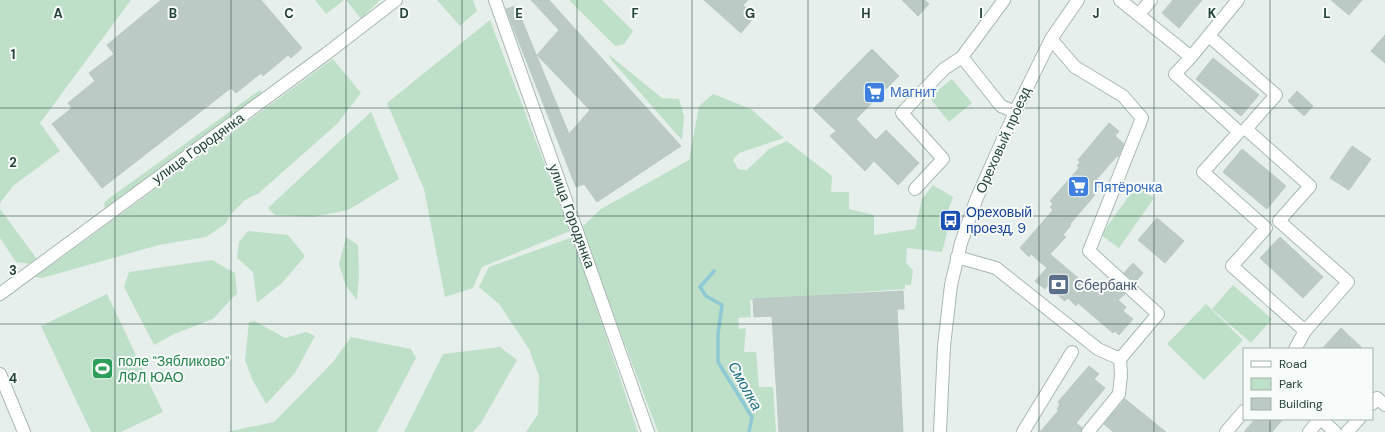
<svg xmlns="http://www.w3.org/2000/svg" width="1385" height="432" viewBox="0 0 1385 432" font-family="'DM Sans',sans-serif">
<rect width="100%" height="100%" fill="#e6efeb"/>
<path fill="#bfe0c8" d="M 0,0 L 131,0 L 40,123 L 60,151 L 13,186 L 0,203 Z
M 315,0 L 344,0 L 326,14 Z
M 346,0 L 380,0 L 361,19 Z
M 437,0 L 473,0 L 477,11 L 460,26 Z
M 569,0 L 602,0 L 633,31 L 624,44 L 615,46 Z
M 490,20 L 570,231 L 482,267 L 473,288 L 445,297 L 424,189 L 387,103 Z
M 608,54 L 662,98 L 679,99 L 684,116 L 682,140 L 612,61 Z
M 333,59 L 361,93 L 337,124 L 259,193 L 245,200 L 232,213 L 225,224 L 206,237 L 159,245 L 42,278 L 35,277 Z
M 952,79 L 972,103 L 949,122 L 929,97 Z
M 260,90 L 263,94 L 105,210 L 104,204 L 108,199 Z
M 713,94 L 751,109 L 784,138 L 739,153 L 733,160 L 738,169 L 747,170 L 769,149 L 787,141 L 832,176 L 831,192 L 849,192 L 849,209 L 874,215 L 874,235 L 915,229 L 922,199 L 933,185 L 953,197 L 948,211 L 949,226 L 942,252 L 907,248 L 906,263 L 913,270 L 911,285 L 905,285 L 905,289 L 750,300 L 751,317 L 738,318 L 739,329 L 746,328 L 744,352 L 756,352 L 759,387 L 773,387 L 776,432 L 658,432 L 581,228 L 601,209 L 689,160 L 699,106 Z
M 371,112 L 399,179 L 348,210 L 312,217 L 275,215 L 268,208 Z
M 1136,186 L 1154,198 L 1119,248 L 1101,235 Z
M 0,209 L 37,259 L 31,264 L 16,262 L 0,238 Z
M 248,231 L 288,235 L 305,256 L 283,282 L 257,303 L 253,272 L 237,258 L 239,242 Z
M 346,237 L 358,245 L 359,276 L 357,300 L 346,286 L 339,264 Z
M 573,237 L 638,432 L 526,432 L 538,414 L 539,376 L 529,349 L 499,304 L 479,287 L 489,267 Z
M 212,260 L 235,273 L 237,293 L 213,319 L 174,334 L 154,345 L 124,287 L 129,272 Z
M 1233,285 L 1272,319 L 1251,343 L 1212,309 Z
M 107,294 L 163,412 L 121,432 L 91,432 L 41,326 Z
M 1206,304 L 1243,340 L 1204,380 L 1167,344 Z
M 255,321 L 285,338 L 306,332 L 315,336 L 295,373 L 266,404 L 252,379 L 245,360 L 249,322 Z
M 351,337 L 411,349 L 416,358 L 377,432 L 226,432 L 274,422 L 333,362 Z
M 500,347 L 517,360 L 481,423 L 473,432 L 404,432 L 443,354 Z"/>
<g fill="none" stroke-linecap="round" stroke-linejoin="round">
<path stroke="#8ec9d4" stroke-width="3.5" d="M 714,271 L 700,287 L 706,296 L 722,305 L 718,334 L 718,362 L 752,417 L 749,432"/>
</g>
<path fill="#bbcac4" stroke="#b8c9c2" d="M 161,0 L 261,0 L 302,48 L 291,58 L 288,55 L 263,76 L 261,73 L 236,93 L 231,88 L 102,188 L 52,124 L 72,108 L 68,103 L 95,81 L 89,73 L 114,54 L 107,45 Z
M 531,0 L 549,0 L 681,146 L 597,202 L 584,184 L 576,187 L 506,9 L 516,6 L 569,134 L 590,110 L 537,55 L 559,30 Z
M 704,0 L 748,0 L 743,5 L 755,16 L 741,33 Z
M 902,0 L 924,0 L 929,4 L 918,16 Z
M 1173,0 L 1202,0 L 1179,28 L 1162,13 Z
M 1331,0 L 1362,0 L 1349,15 Z
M 1385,35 L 1385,63 L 1371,51 Z
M 872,49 L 899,76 L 856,119 L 876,140 L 886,130 L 919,163 L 898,185 L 874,161 L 865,171 L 830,136 L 836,131 L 813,109 Z
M 1213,58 L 1259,95 L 1241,116 L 1196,79 Z
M 1297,91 L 1313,106 L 1304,116 L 1288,101 Z
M 1109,123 L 1119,131 L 1115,136 L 1124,144 L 1118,157 L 1117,156 L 1096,180 L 1101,184 L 1093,194 L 1095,195 L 1070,224 L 1071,225 L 1063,235 L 1066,237 L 1050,254 L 1091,289 L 1095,284 L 1105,293 L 1114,284 L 1125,294 L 1118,300 L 1126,307 L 1123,311 L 1133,319 L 1119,335 L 1115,331 L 1113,333 L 1078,303 L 1076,306 L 1068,298 L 1065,301 L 1047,286 L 1045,289 L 1035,281 L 1047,268 L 1031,254 L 1029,257 L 1020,248 L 1053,210 L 1050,207 L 1053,204 L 1050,201 L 1079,168 L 1077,166 L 1080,162 L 1078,160 Z
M 1352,146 L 1371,159 L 1349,190 L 1330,178 Z
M 1242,149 L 1286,186 L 1267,209 L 1223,172 Z
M 1157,218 L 1184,241 L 1165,263 L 1138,240 Z
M 1280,237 L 1323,277 L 1303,298 L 1260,258 Z
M 1133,263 L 1143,273 L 1135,282 L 1124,273 Z
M 903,291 L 904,309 L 897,309 L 903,432 L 779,432 L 772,316 L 754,317 L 753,299 Z
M 1341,328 L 1363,349 L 1322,349 Z
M 1089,366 L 1099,374 L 1094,379 L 1105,388 L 1076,423 L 1082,428 L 1081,432 L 1040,432 L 1059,410 L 1057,409 L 1060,404 L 1058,402 Z
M 1125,399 L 1166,432 L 1113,432 L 1104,424 Z
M 1255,419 L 1283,419 L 1272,432 L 1244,432 Z"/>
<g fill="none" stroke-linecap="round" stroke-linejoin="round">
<defs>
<path id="minor" d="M 495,0 L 648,432
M 1120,0 L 1191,57 L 1238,0
M 1139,14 L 1151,0
M 1051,39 L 1075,67 L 1123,96 L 1142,118 L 1089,251 L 1158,314 L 1120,359
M 962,57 L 1004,0
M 1191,57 L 1175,74 L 1239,132 L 1203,172 L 1266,228 L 1232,266 L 1305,331 L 1348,282 L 1279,221 L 1310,186 L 1246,129 L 1276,95 L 1209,36
M 915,189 L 943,159 L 902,113 L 944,69 L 962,57 L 1001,106 L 1015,112
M 957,257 L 996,268 L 1098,349 L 1120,359 L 1121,375 L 1119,394 L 1088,432
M 0,294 L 326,54 L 396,0
M 1295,349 L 1305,331
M 0,374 L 24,432
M 1372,404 L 1377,398 L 1385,405
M 1321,419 L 1335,432
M 940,432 L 944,346 L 951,285 L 961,243 L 976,200 L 1015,112 L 1051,39 L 1078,0
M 1023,432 L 1072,352
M 1226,432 L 1244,411
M 1309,432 L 1320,419
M 1347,432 L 1359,419"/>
</defs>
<use href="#minor" stroke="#a8b8b2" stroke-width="14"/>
<use href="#minor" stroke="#fff" stroke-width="12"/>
</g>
<path fill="none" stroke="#24423a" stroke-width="1" stroke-opacity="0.55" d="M 115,0 L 115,432M 231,0 L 231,432M 346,0 L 346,432M 462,0 L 462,432M 577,0 L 577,432M 692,0 L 692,432M 808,0 L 808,432M 923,0 L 923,432M 1039,0 L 1039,432M 1154,0 L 1154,432M 1270,0 L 1270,349M 0,108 L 1385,108M 0,216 L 1385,216M 0,324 L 1385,324M 1270,419 L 1270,432"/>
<defs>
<symbol id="supermarket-square" viewBox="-11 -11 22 22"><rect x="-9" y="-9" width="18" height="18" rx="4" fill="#3f7fe0" stroke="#f7fbf9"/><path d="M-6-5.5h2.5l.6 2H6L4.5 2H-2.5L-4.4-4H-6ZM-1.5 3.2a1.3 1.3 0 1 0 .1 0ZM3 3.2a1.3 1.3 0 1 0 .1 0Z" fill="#fff"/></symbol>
<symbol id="bus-square" viewBox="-11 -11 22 22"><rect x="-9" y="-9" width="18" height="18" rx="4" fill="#1a4fb4" stroke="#f7fbf9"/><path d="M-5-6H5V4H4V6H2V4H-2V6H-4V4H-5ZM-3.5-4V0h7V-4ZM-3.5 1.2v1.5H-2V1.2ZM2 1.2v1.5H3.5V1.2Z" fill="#fff"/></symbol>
<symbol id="bank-square" viewBox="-11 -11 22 22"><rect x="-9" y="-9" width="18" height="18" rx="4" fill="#5c6f8a" stroke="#f7fbf9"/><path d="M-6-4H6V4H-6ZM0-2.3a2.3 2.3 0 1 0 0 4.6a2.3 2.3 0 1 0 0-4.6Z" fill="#fff"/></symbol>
<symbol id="stadium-square" viewBox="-11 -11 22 22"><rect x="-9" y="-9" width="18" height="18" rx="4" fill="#2e9e5b" stroke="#f7fbf9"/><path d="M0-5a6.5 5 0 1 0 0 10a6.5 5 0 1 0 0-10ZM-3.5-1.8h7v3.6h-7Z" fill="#fff"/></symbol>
</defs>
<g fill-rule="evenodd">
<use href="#supermarket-square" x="862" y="80" width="25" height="25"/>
<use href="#supermarket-square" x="1066" y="174" width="25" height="25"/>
<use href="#bus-square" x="938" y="208" width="25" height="25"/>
<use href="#bank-square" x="1046" y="272" width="25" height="25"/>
<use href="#stadium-square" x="90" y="356" width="25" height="25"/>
</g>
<g text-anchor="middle" stroke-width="4" stroke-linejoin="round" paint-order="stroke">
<g font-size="14" fill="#366cbe" stroke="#f7fbf9" text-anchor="start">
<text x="890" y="97">Магнит</text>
<text x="1094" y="192">Пятёрочка</text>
</g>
<g font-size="14" fill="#24423a" stroke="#f7fbf9">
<text transform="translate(1003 140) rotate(-66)" y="5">Ореховый проезд</text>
<text transform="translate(198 148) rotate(-36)" y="5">улица Городянка</text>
<text transform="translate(572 216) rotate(70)" y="5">улица Городянка</text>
</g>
<g font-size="14" fill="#164399" stroke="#f7fbf9" text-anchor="start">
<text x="966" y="217">Ореховый<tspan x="966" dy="16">проезд, 9</tspan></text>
</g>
<g font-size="14" fill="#4e5e75" stroke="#f7fbf9" text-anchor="start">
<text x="1074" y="290">Сбербанк</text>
</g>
<g font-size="14" fill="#27864d" stroke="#f7fbf9" text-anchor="start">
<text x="118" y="366">поле "Зябликово"<tspan x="118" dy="16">ЛФЛ ЮАО</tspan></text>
</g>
<g font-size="15" font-style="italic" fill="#1c6f80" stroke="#f7fbf9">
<text transform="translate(745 386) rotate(61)" y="5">Смолка</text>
</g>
</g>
<g font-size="13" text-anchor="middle" font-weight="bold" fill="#24423a" stroke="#f7fbf9" stroke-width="4" stroke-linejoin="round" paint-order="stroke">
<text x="58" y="18">A</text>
<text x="173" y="18">B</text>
<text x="289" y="18">C</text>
<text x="404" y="18">D</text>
<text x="519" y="18">E</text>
<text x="635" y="18">F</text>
<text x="750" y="18">G</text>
<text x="866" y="18">H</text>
<text x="981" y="18">I</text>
<text x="1096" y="18">J</text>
<text x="1212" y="18">K</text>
<text x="1327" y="18">L</text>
<text x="13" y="59">1</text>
<text x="13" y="167">2</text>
<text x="13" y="275">3</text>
<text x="13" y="383">4</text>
</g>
<rect x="1243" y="348" width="130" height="72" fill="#f7fbf9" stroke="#a3b1ad"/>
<rect x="1251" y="361" width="20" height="6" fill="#ffffff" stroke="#a3b1ad"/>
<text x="1279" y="368" font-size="12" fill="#24423a">Road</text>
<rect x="1251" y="378" width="20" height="12" fill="#bfe0c8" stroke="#a3b1ad"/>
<text x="1279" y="388" font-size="12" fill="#24423a">Park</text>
<rect x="1251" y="398" width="20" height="12" fill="#bbcac4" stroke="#a3b1ad"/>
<text x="1279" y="408" font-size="12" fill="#24423a">Building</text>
</svg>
